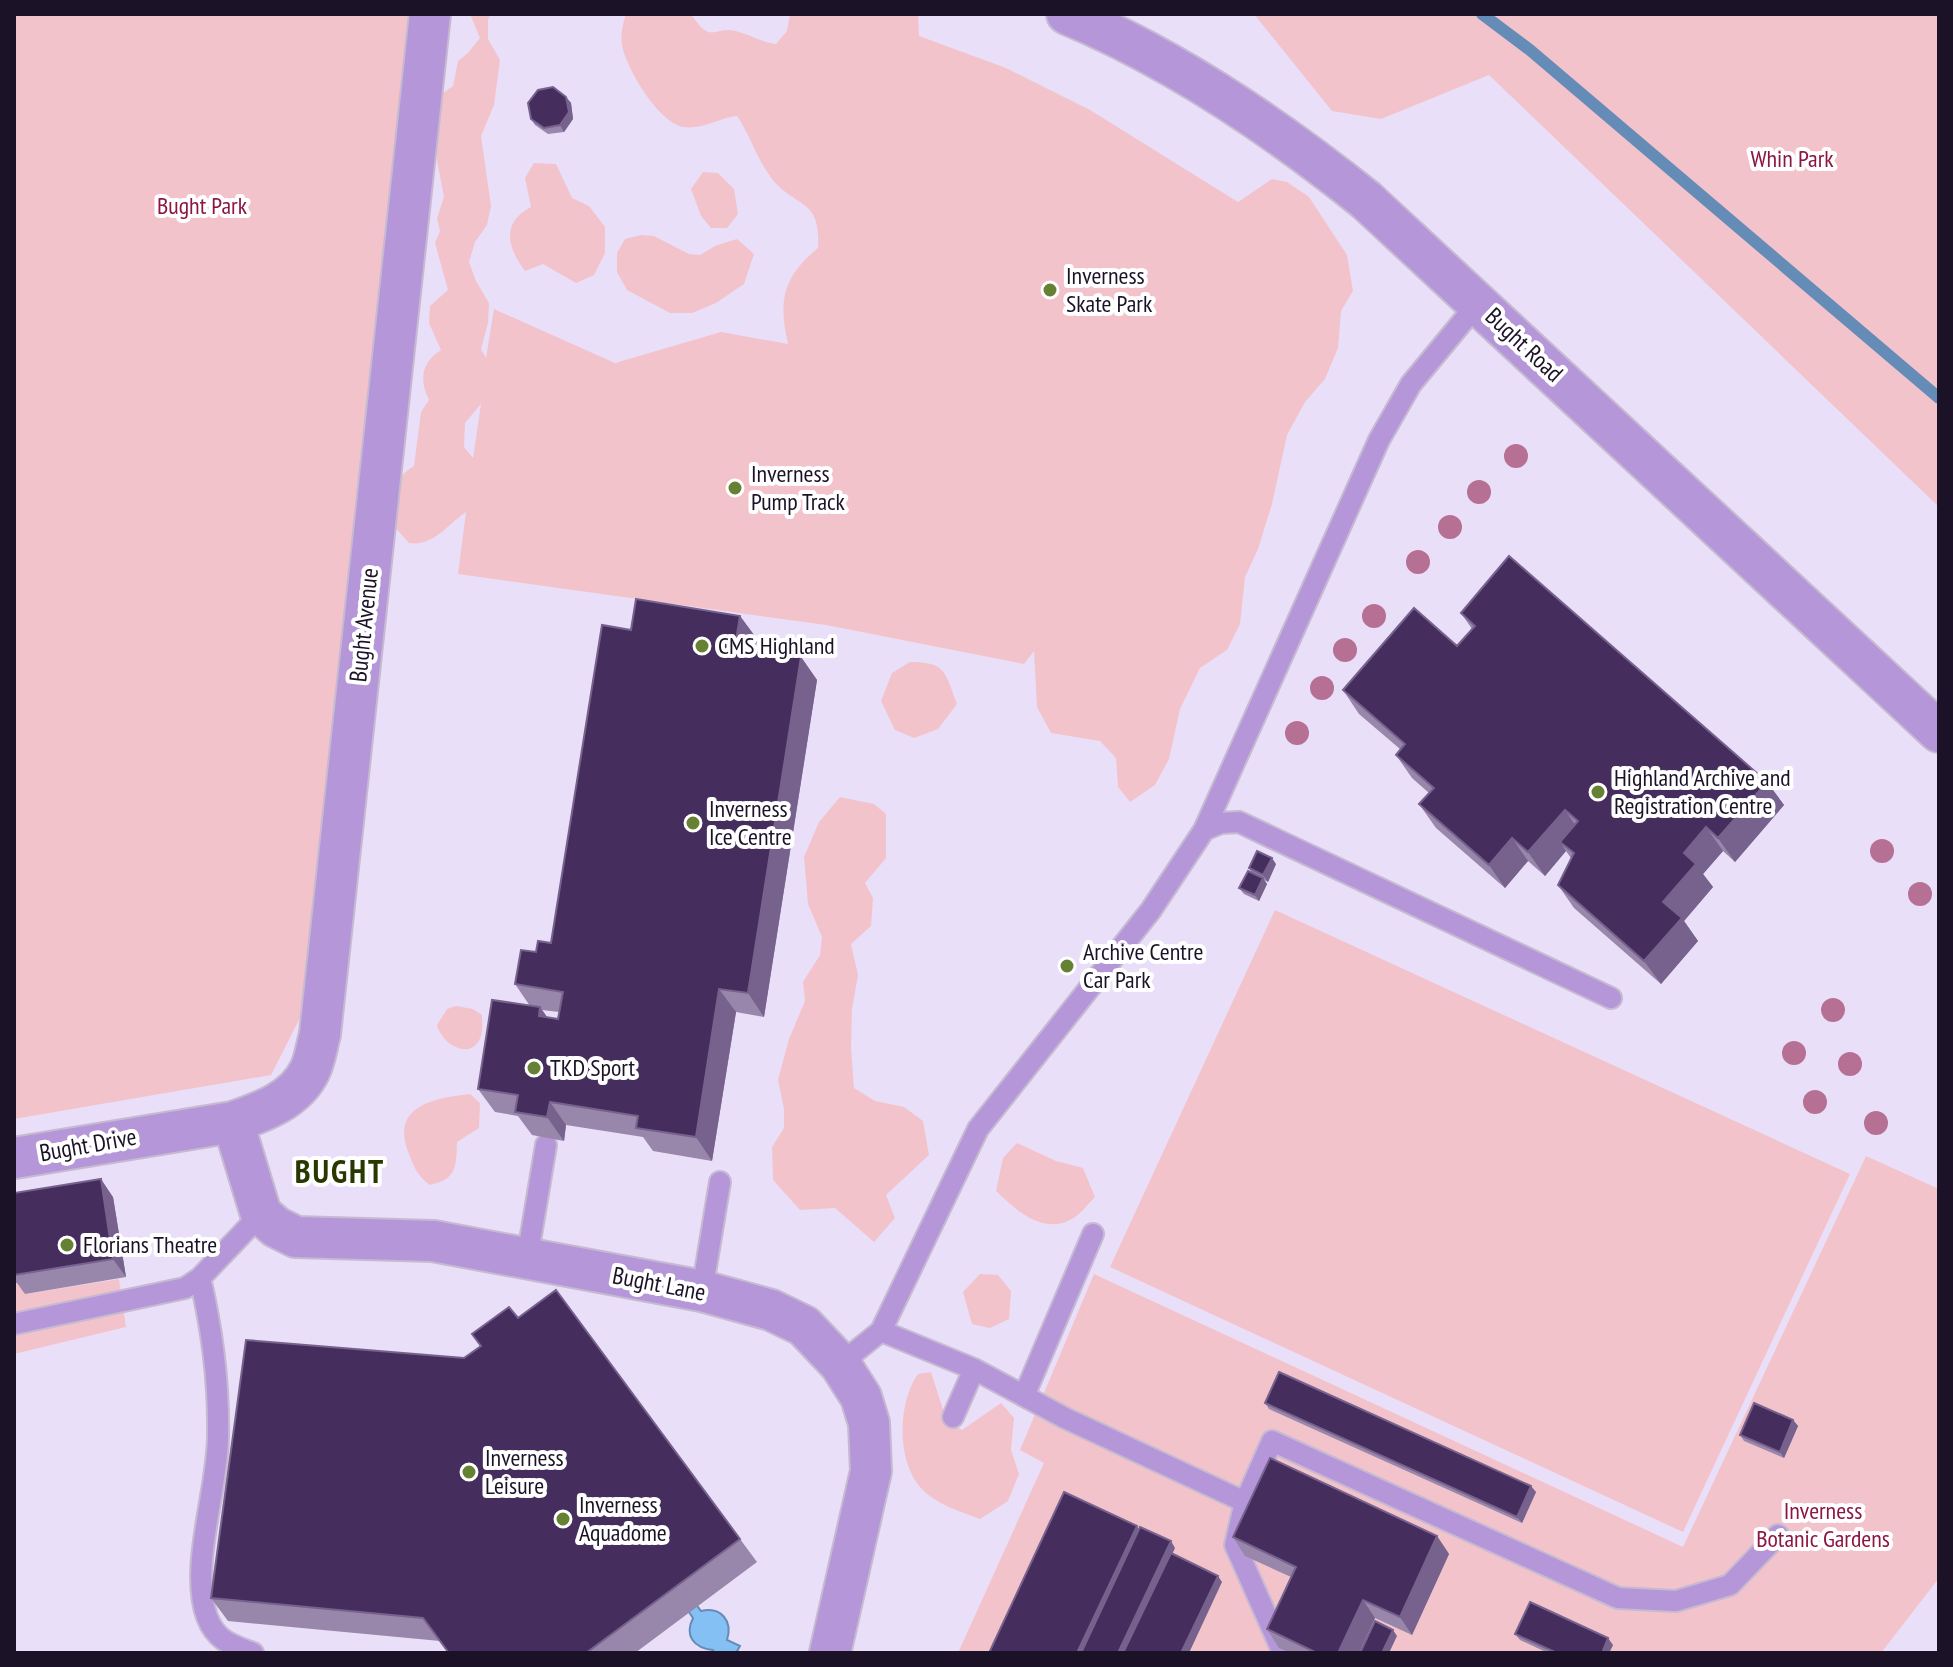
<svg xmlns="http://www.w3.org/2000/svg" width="1953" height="1667" viewBox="0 0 1953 1667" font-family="'PT Sans Narrow',sans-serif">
<rect width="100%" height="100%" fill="#eadff8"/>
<path fill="#f3c3cc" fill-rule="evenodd" d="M 14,14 L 412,14 L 305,1008 L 271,1075 L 14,1119 Z
M 470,14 L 491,14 L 488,19 L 488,39 L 500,60 L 494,105 L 481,136 L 491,206 L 487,225 L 475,242 L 469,262 L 476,281 L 489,303 L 488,323 L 481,349 L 486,358 L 494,309 L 615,363 L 721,332 L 788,344 C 778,300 783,277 818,248 C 822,196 792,208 770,176 C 756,157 750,135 737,116 C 718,118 703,130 683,127 C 658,122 626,68 622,45 C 620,34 623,24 626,14 L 690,14 C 695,18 698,25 703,29 C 712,36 718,30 727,30 C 743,30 759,42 776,44 L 787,31 L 790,14 L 918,14 L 919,36 L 1006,68 L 1090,110 L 1238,202 L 1272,179 L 1287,182 L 1309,197 L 1347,255 L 1353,291 L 1341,311 L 1338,348 L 1325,379 L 1305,402 L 1287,435 L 1272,504 L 1258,549 L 1245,577 L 1240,624 L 1227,650 L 1200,668 L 1180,709 L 1169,759 L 1155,785 L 1130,802 L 1118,787 L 1116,758 L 1100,741 L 1051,733 L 1037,707 L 1034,651 L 1024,664 L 826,625 L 458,574 L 466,512 C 448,524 433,547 409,543 L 393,525 C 395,500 390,480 414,466 L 421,412 L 429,400 C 419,380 421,363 441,350 L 429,323 L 430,306 L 448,290 L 435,243 L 440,231 L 437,218 L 444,197 L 435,150 L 440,95 L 453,86 L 458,61 L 468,53 L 480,38 ZM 481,404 L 473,458 L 464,447 L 465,423 Z
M 1254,14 L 1939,14 L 1939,507 L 1489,75 L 1381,119 L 1332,111 Z
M 534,163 L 556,164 L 572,198 L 589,206 L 605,227 L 605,253 L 594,275 L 576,283 L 543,264 L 525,271 C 508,248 500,223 531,207 L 525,178 Z
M 703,172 L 718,173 L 734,189 L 738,214 L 727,228 L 711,228 L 701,216 L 691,189 Z
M 641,235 L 654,236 L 689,254 L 700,255 L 715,246 L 737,239 L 754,254 L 744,284 L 716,303 L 692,313 L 670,313 L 627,290 L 617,272 L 617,253 L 625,239 Z
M 910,662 C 946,662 945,672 957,704 L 938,729 L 914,738 L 895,730 L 881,701 L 892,673 Z
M 840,797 L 874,804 L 886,814 L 886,858 L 865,883 L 873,898 L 871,926 L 851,944 L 858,975 L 852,1009 L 851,1048 L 854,1088 L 875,1101 L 904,1107 L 923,1121 L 929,1155 L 886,1195 L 895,1218 L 874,1242 L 835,1208 L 800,1210 L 773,1180 L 772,1147 L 784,1128 L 784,1109 L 778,1080 L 789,1039 L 805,1001 L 803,982 L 820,955 L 822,937 L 808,904 L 804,857 L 819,822 Z
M 1275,910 L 1850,1174 L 1683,1532 L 1110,1267 Z
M 456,1006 L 473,1009 L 482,1015 C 482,1021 483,1030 481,1036 C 472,1062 442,1045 437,1025 L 447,1009 Z
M 470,1094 L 480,1103 L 479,1128 L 457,1142 C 456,1167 457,1179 430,1185 C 418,1177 414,1167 409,1154 C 389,1106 434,1098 470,1094 Z
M 1017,1143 L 1056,1161 L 1083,1168 L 1095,1197 C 1088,1204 1079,1216 1070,1220 C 1041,1234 1016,1210 996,1191 L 1003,1158 Z
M 1866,1156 L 1939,1189 L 1939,1578 L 1881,1653 L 958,1653 L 1044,1463 L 1020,1450 L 1094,1274 L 1683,1547 Z
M 980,1274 L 998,1275 L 1011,1291 L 1009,1319 L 990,1328 L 972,1324 L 963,1292 Z
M 119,1279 L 126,1327 L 14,1354 L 14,1284 L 23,1283 L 25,1294 Z
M 931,1372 L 946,1419 L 962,1430 L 1001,1403 L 1014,1418 L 1011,1450 L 1019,1474 L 1008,1501 L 980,1519 C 959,1511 935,1504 920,1487 C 896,1459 898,1402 918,1374 Z"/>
<path fill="#84c0f3" stroke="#658cb6" stroke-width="2" d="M 690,1596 L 701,1611 C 721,1606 733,1621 727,1640 L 740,1646 L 736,1653 L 714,1653 L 713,1650 C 694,1648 684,1636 693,1618 L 682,1602 Z"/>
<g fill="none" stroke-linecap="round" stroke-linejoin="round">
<path stroke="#658cb6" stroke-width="12" d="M 1482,14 L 1530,50 L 1939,398"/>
<defs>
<path id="service" d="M 1204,830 L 1379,440 L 1411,384 L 1478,303
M 527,1259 L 546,1145
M 200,1278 C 212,1329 219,1383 218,1436 C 218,1490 189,1567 207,1617 C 216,1641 232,1645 253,1653
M 702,1291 L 720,1182
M 14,1324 L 185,1288 L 200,1278 L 261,1214
M 881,1331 L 974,1369 L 1065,1418 L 1245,1502 L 1272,1441 L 1618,1598 L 1676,1601 L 1730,1585 L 1778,1535
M 840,1364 L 881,1331 L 978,1129 L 1151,910 L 1204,830 L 1221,823 L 1239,822 L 1611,998
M 1024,1396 L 1093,1234
M 953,1417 L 974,1369
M 1245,1502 L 1235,1545 L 1283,1653"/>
<path id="minor" d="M 1067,14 C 1175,59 1275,127 1366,200 L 1939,732
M 233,1122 L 261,1214 L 276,1227 L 296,1237 L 433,1241 L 702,1291 L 771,1310 L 804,1326 L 840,1364 L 861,1397 L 869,1423 L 871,1471 L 830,1653
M 14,1158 L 233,1122 C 262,1112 296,1100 310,1070 C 315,1060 317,1045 320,1034 L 430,14"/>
</defs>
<use href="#service" stroke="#c5bad2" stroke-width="24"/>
<use href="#minor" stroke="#c5bad2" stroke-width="44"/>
<use href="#service" stroke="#b596d8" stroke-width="20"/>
<use href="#minor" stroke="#b596d8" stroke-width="40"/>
</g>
<g fill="#b67094">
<circle cx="1516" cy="456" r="12"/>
<circle cx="1479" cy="492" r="12"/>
<circle cx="1450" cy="527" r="12"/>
<circle cx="1418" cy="562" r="12"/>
<circle cx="1374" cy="616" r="12"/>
<circle cx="1345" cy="650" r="12"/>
<circle cx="1322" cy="688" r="12"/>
<circle cx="1297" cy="733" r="12"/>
<circle cx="1882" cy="851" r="12"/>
<circle cx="1920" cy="894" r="12"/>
<circle cx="1833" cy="1010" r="12"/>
<circle cx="1794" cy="1053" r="12"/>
<circle cx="1850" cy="1064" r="12"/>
<circle cx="1815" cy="1102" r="12"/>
<circle cx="1876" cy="1123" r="12"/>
</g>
<path fill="#9886ab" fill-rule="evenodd" d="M 566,97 L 571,103 L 573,119 L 564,132 L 548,134 L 535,125 L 531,119 Z
M 1461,613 L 1767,782 L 1784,805 L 1735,862 L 1723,851 L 1703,874 L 1713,887 L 1684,921 L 1698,941 L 1661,984 L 1574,908 L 1558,885 L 1571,858 L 1566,851 L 1545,876 L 1528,861 L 1505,888 L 1436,828 L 1419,804 L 1429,793 L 1412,778 L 1396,755 L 1400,749 L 1359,714 L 1343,690 L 1457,646 L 1472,629 Z
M 740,616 L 757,639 L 755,650 L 801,657 L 817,680 L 764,1017 L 736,1012 L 712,1161 L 653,1151 L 643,1137 L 566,1125 L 564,1141 L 532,1135 L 518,1116 L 495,1112 L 478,1089 L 530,1006 L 515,984 L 536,952 L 551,943 L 631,630 ZM 542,1010 L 559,1012 L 558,1019 L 547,1017 Z
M 1276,864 L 1268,882 L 1264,880 L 1267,884 L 1259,901 L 1244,894 L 1239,888 L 1252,873 L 1249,868 Z
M 14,1193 L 113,1197 L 126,1277 L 25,1294 L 17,1283 L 14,1284 Z
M 518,1318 L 740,1539 L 757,1562 L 635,1653 L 448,1653 L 440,1641 L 228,1621 L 211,1598 L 464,1358 L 480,1346 L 472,1334 Z
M 1265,1403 L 1536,1492 L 1522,1523 L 1269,1409 Z
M 1793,1420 L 1798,1426 L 1784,1458 L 1744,1441 L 1740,1435 Z
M 1437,1536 L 1449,1554 L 1412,1635 L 1375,1618 L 1359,1653 L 1291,1653 L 1279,1648 L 1267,1629 L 1291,1577 L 1245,1556 L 1233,1537 Z
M 1515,1634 L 1613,1645 L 1609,1653 L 1548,1653 L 1520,1640 Z"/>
<path fill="#76628c" d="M 566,97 L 571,103 L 573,119 L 564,132 L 560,125 Z
M 740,616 L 757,639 L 752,670 L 735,647 Z
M 801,657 L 817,680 L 764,1017 L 748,993 Z
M 1767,782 L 1784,805 L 1735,862 L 1718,838 Z
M 1565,810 L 1581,833 L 1560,842 L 1566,851 L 1545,876 L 1528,852 Z
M 1706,827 L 1723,851 L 1703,874 L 1713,887 L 1684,921 L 1698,941 L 1661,984 L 1644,961 L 1663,902 L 1684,853 Z
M 1512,838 L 1528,861 L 1505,888 L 1489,865 Z
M 1272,858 L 1276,864 L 1268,882 L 1263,875 Z
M 1263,878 L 1267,884 L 1259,901 L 1255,895 Z
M 719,989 L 736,1012 L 712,1161 L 696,1137 Z
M 540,1007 L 557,1031 L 539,1016 Z
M 550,1102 L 566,1125 L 564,1141 L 547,1117 Z
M 101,1179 L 113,1197 L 126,1277 L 113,1259 Z
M 1793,1420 L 1798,1426 L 1784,1458 L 1780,1452 Z
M 1531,1486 L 1536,1492 L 1522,1523 L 1517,1517 Z
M 1137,1526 L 1141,1533 L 1084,1653 L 1077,1653 Z
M 1437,1536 L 1449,1554 L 1412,1635 L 1400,1617 Z
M 1171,1541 L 1175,1548 L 1126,1653 L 1118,1653 Z
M 1218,1576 L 1222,1582 L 1189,1653 L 1181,1653 Z
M 1363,1600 L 1375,1618 L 1359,1653 L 1338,1653 Z
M 1393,1630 L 1397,1636 L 1389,1653 L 1382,1653 Z
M 1608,1638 L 1613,1645 L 1609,1653 L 1602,1653 Z"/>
<path fill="#452d5e" stroke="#76628c" stroke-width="2" d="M 553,87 L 566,97 L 569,112 L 560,125 L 544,128 L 531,119 L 528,103 L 538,90 Z
M 1509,556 L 1767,782 L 1718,838 L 1706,827 L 1684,853 L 1696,864 L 1663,902 L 1682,918 L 1644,961 L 1558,885 L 1574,853 L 1560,842 L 1578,821 L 1565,810 L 1528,852 L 1512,838 L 1489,865 L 1419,804 L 1434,788 L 1396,755 L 1405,744 L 1343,690 L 1414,608 L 1457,646 L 1475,626 L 1461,613 Z
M 636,599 L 740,616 L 735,647 L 801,657 L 748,993 L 719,989 L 696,1137 L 636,1128 L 638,1116 L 550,1102 L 547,1117 L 515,1112 L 518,1095 L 478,1089 L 492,1000 L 540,1007 L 539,1016 L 558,1019 L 563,992 L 515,984 L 521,950 L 536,952 L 538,941 L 551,943 L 602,625 L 631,630 Z
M 1257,851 L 1272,858 L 1263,875 L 1249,868 Z
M 1248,871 L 1263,878 L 1255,895 L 1239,888 Z
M 101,1179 L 113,1259 L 14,1275 L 14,1193 Z
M 556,1290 L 740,1539 L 586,1653 L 449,1653 L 423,1618 L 211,1598 L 246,1340 L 464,1358 L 481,1346 L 472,1334 L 509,1307 L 518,1318 Z
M 1279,1372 L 1531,1486 L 1517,1517 L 1265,1403 Z
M 1754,1403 L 1793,1420 L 1780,1452 L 1740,1435 Z
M 1270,1458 L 1437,1536 L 1400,1617 L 1363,1600 L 1338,1653 L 1317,1653 L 1267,1629 L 1296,1567 L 1233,1537 Z
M 1064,1492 L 1137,1526 L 1077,1653 L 989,1653 Z
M 1140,1527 L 1171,1541 L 1118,1653 L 1081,1653 Z
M 1171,1553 L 1218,1576 L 1181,1653 L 1123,1653 Z
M 1530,1602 L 1608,1638 L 1602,1653 L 1557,1653 L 1515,1634 Z
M 1375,1621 L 1393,1630 L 1382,1653 L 1360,1653 Z"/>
<g fill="#678134" stroke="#fff" stroke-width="3">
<circle cx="1050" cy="290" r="8"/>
<circle cx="735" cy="488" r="8"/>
<circle cx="702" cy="646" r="8"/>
<circle cx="1598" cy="792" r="8"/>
<circle cx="693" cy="823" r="8"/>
<circle cx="1067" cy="966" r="8"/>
<circle cx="534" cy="1068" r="8"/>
<circle cx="67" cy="1245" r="8"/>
<circle cx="469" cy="1472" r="8"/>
<circle cx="563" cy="1519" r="8"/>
</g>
<g text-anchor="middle" stroke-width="8" stroke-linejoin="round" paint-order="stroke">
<g font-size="24" fill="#8b1642" stroke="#fff">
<text x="1792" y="167">Whin Park</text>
<text x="202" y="214">Bught Park</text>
<text x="1823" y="1519">Inverness<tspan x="1823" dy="28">Botanic Gardens</tspan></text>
</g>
<g font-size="24" fill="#1c1227" stroke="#fff" text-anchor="start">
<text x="1066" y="284">Inverness<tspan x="1066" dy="28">Skate Park</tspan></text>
<text x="751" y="482">Inverness<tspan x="751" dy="28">Pump Track</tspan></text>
<text x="718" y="654">CMS Highland</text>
<text x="1614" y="786">Highland Archive and<tspan x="1614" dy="28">Registration Centre</tspan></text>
<text x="709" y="817">Inverness<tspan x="709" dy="28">Ice Centre</tspan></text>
<text x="1083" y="960">Archive Centre<tspan x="1083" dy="28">Car Park</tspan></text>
<text x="550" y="1076">TKD Sport</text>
<text x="83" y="1253">Florians Theatre</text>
<text x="485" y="1466">Inverness<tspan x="485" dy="28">Leisure</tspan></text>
<text x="579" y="1513">Inverness<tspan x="579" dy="28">Aquadome</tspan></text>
</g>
<g font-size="24" fill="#1c1227" stroke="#fff">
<text transform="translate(1524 345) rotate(43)" y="8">Bught Road</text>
<text transform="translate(364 625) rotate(-84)" y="8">Bught Avenue</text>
<text transform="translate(88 1145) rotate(-10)" y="8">Bught Drive</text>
<text transform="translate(659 1284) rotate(11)" y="8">Bught Lane</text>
</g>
<g font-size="32" font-weight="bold" letter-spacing="2" fill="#283800" stroke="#fff">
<text x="340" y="1183">BUGHT</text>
</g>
</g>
<rect width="1953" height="1667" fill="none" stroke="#1c1227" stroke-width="32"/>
</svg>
